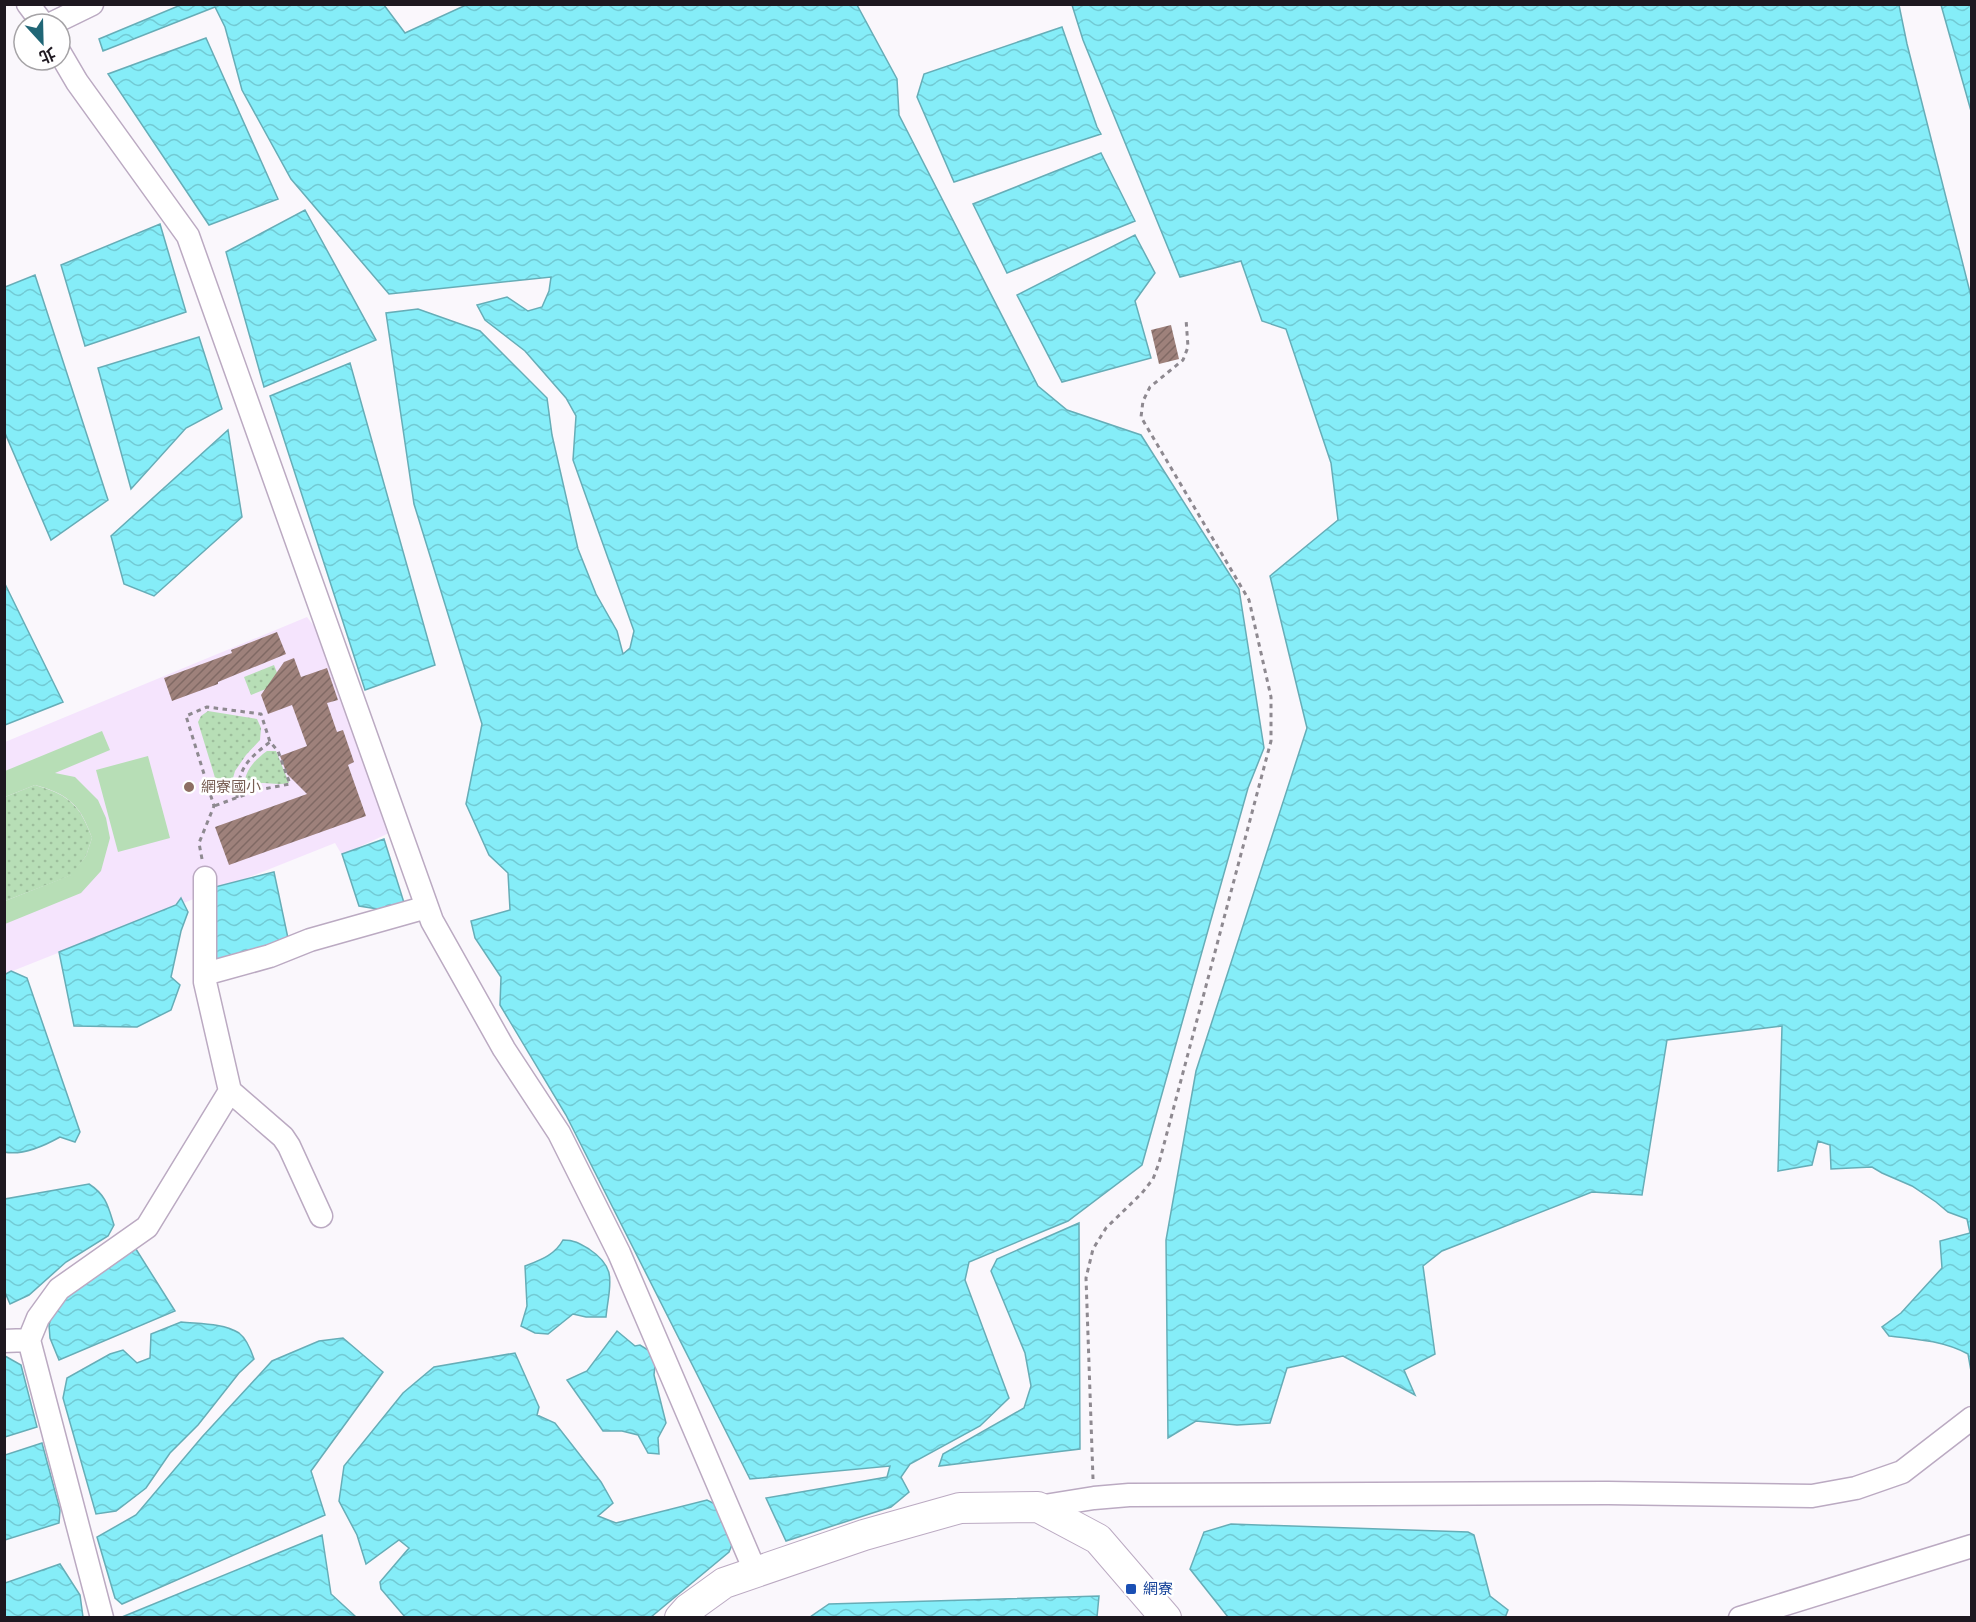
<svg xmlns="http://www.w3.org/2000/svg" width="1976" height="1622" viewBox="0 0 1976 1622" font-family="Literata,'Noto Sans TC',serif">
<defs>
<pattern id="green-dots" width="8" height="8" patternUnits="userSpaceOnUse" patternTransform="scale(1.5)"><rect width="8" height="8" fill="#b7deb6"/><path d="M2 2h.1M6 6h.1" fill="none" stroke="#9dbe9c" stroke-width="1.8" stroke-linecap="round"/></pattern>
<pattern id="water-waves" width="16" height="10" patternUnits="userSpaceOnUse" patternTransform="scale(1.5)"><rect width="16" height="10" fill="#85edf8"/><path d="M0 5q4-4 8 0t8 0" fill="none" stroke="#72cad4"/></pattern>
<pattern id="building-hatch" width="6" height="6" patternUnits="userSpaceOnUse" patternTransform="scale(1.5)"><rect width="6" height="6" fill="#9e817b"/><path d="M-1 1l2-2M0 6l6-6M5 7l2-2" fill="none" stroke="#806964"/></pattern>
</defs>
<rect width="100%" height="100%" fill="#faf7fc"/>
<path fill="#f5e4fd" d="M 307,617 L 324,639 L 389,833 L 342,855 L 335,843 L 5,974 L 5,742 Z"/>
<path fill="url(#green-dots)" d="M 274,665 L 281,683 L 251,695 L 244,677 Z
M 208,711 L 257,719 L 261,728 L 260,740 L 246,755 L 235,771 L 229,792 L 220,794 L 198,722 L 201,716 Z
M 267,751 L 276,751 L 289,783 C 267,787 263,776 243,792 C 244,772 252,762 267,751 Z
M 35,785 C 69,795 80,805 92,838 L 86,856 L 72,875 L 5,901 L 5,797 Z"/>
<path fill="#b7deb6" d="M 102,731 L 110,750 L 55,773 L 75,777 L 98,800 L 106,818 L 110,838 L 101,871 L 81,893 L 5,924 L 5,901 L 71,875 L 86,856 L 92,838 C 81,806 69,794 35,785 L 5,797 L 5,771 Z
M 148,756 L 170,838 L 118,852 L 96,770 Z"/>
<path fill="url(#water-waves)" stroke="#66adb7" stroke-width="1.5" d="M 183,4 L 384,5 L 405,33 L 466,5 L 857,5 L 897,79 L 899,115 L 1038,386 L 1067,410 L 1141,435 L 1239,589 L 1264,748 L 1248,788 L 1142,1165 L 1068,1221 L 969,1262 L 965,1280 L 1009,1398 L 980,1426 L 910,1464 L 901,1477 L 909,1492 L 891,1507 L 786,1541 L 766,1498 L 887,1477 L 890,1466 L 750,1479 L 566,1115 L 500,1005 L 501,977 L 475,938 L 471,921 L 510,910 L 508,873 L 489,855 L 466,804 L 482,724 L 414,504 L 386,313 L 418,309 L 480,331 L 547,398 L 552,435 L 578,549 L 596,594 L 617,631 L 623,654 L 630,648 L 634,631 L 573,460 L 576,416 L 566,398 L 525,351 L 485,320 L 477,305 L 507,297 L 528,311 L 542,307 L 549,291 L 551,277 L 389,294 L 291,179 L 242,90 L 225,27 L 215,7 L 103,51 L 99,39 Z
M 1072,5 L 1899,5 L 1907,44 L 1971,296 L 1971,1371 L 1968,1354 C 1944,1341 1917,1339 1889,1336 L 1882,1327 L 1901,1313 L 1942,1268 L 1940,1241 L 1970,1233 L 1967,1219 L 1948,1212 L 1936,1202 L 1912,1186 L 1882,1173 L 1872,1167 L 1831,1169 L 1830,1145 L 1818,1141 L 1812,1165 L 1778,1171 L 1782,1026 L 1667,1040 L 1642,1195 L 1592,1192 L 1442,1251 L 1423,1266 L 1435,1354 L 1404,1370 L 1415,1395 L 1343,1356 L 1287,1368 L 1270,1423 L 1237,1425 L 1196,1421 L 1168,1438 L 1166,1240 L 1196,1071 L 1307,728 L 1270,576 L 1338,520 L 1331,463 L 1286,329 L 1262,321 L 1241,261 L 1180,277 L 1083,40 Z
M 1941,5 L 1971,5 L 1971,111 Z
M 1062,27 L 1097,127 L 1101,134 L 954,182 L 917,97 L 924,74 Z
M 206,38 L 278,199 L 209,225 L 108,74 Z
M 1101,153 L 1135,221 L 1007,273 L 973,204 Z
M 305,210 L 376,340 L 264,387 L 226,252 Z
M 160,224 L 186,312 L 85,346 L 61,265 Z
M 1135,235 L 1155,273 L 1135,301 L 1151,358 L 1062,382 L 1017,295 Z
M 35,275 L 108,500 L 51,540 L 5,433 L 5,287 Z
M 199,337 L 222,409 L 186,428 L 131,489 L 98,368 Z
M 350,363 L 435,665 L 365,690 L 270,396 Z
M 228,430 L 242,517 L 154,596 L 124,584 L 111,536 Z
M 5,584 L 63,702 L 5,725 L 4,725 Z
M 384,839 L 405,906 L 384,910 L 359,906 L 342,854 Z
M 274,872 L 289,943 L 211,964 L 211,888 Z
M 181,898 L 188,912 L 181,931 L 171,977 L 180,985 L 171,1010 L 137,1027 L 74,1026 L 59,952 L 176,905 Z
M 11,971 L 27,978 L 80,1132 L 75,1142 L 60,1137 C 44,1146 23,1156 4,1152 L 4,975 Z
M 89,1184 C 106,1195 108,1206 114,1225 L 108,1236 L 66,1262 L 29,1295 L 10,1304 L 4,1290 L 5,1199 Z
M 1079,1223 L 1080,1449 L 939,1466 L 943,1454 L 1024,1408 L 1031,1386 L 1025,1353 L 991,1271 L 997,1259 Z
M 563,1240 C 574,1240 579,1243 589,1249 C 619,1269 609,1285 606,1317 L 586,1317 L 573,1314 L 548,1334 L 535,1333 L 521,1326 L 527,1306 L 525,1266 C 540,1260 555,1255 563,1240 Z
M 134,1246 L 175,1311 L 59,1360 L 50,1338 L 49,1325 L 54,1307 Z
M 181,1322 C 199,1324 223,1323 239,1333 C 247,1339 251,1350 254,1359 L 239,1373 L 198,1425 L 170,1453 L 146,1488 L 116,1511 L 96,1514 L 63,1398 L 67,1378 L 110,1354 L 123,1350 L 137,1363 L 150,1358 L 151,1334 Z
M 617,1331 L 635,1346 L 640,1345 L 656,1355 L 654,1375 L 666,1423 L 658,1438 L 659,1454 L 648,1453 L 638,1435 L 622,1431 L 603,1431 L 567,1380 L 587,1371 Z
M 343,1338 L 383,1372 L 311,1471 L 325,1515 L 122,1604 L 115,1598 L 97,1537 L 136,1515 L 202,1437 L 272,1361 L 319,1341 Z
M 515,1353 L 539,1407 L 537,1415 L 555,1423 L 601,1482 L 613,1503 L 598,1516 L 616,1523 L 707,1500 L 723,1508 L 736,1535 L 729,1552 L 651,1617 L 405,1617 L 381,1589 L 380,1582 L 409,1548 L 399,1540 L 366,1564 L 357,1535 L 339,1501 L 344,1466 L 403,1393 L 434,1367 Z
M 5,1356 L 21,1365 L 37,1427 L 5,1437 Z
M 42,1443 L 60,1510 L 59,1523 L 5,1540 L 5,1455 Z
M 1231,1524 L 1468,1532 L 1474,1535 L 1490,1596 L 1508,1610 L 1505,1618 L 1228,1617 L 1190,1569 L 1204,1532 Z
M 322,1535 L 331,1594 L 356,1617 L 122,1617 Z
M 60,1564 L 80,1595 L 83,1617 L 5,1617 L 5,1583 Z
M 1099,1596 L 1097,1617 L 810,1617 L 829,1604 Z"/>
<path fill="url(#building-hatch)" d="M 1171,325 L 1179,359 L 1159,364 L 1151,330 Z
M 277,632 L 286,654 L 218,682 L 218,684 L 172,701 L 164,678 L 232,653 L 231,650 Z
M 294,658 L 301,677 L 327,668 L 338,700 L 327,703 L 337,732 L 343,730 L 354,762 L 348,765 L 366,816 L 229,865 L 215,827 L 307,794 L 287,774 L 280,756 L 307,746 L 292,705 L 268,714 L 261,695 L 284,662 Z"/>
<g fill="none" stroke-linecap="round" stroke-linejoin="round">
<defs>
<path id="minor" d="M 28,4 L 43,24
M 51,24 L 92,4
M 60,53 L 77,82 L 188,236 L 432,921 L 504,1049 L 559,1133 L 619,1253 L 756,1573
M 205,974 L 270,956 L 310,940 L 427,907
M 230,1091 L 283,1137 L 289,1146 L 321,1216
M 4,1341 L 29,1340
M 1038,1507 L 1094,1498 L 1129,1495 L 1608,1493 L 1812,1496 L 1856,1488 L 1902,1472 L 1972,1418
M 102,1618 L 29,1340 L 38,1318 L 59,1289 L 147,1227 L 230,1091 L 205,982 L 205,878
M 1740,1618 L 1972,1546"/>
<path id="major" d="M 680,1618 L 688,1609 L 724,1583 L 864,1535 L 960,1508 L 1038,1507 L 1098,1539 L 1166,1618"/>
</defs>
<use href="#minor" stroke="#bbaac2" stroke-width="25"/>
<use href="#major" stroke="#bbaac2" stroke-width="32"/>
<path stroke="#8e8990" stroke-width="3" stroke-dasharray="4.5 4.5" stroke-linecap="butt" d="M 237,798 C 238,768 248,759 270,742
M 202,859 L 199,843 L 214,806 L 186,716 L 207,707 L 261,714 L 270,742 L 278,751 L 290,784 L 258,790 L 214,806
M 1093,1479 L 1086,1278 L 1093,1249 L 1106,1228 L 1142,1193 L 1153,1179 L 1159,1163 L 1271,741 L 1271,697 L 1249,600 L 1141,417 L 1143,401 L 1150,387 L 1183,360 L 1188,347 L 1186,319"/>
<use href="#minor" stroke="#fff" stroke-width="22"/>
<use href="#major" stroke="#fff" stroke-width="30"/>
</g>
<circle fill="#8d6e63" stroke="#fff" stroke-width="2" cx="189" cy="787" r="6"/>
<rect fill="#1a4fb4" stroke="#fff" stroke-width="2" x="1125" y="1583" width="12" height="12" rx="3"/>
<g text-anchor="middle" stroke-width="5" stroke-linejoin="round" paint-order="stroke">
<g font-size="15" fill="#785e54" stroke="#fff" text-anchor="start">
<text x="201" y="792">網寮國小</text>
</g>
<g font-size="15" fill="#164399" stroke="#fff" text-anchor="start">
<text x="1143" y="1594">網寮</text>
</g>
</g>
<rect width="1976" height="1622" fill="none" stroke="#1e1820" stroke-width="12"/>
<g transform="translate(42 42) rotate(158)"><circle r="28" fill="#ffffff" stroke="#a5a3a6" stroke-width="1.5"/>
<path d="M0-4.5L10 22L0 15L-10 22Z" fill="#206676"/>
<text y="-9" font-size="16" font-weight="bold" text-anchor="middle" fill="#1e1820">北</text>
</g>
</svg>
